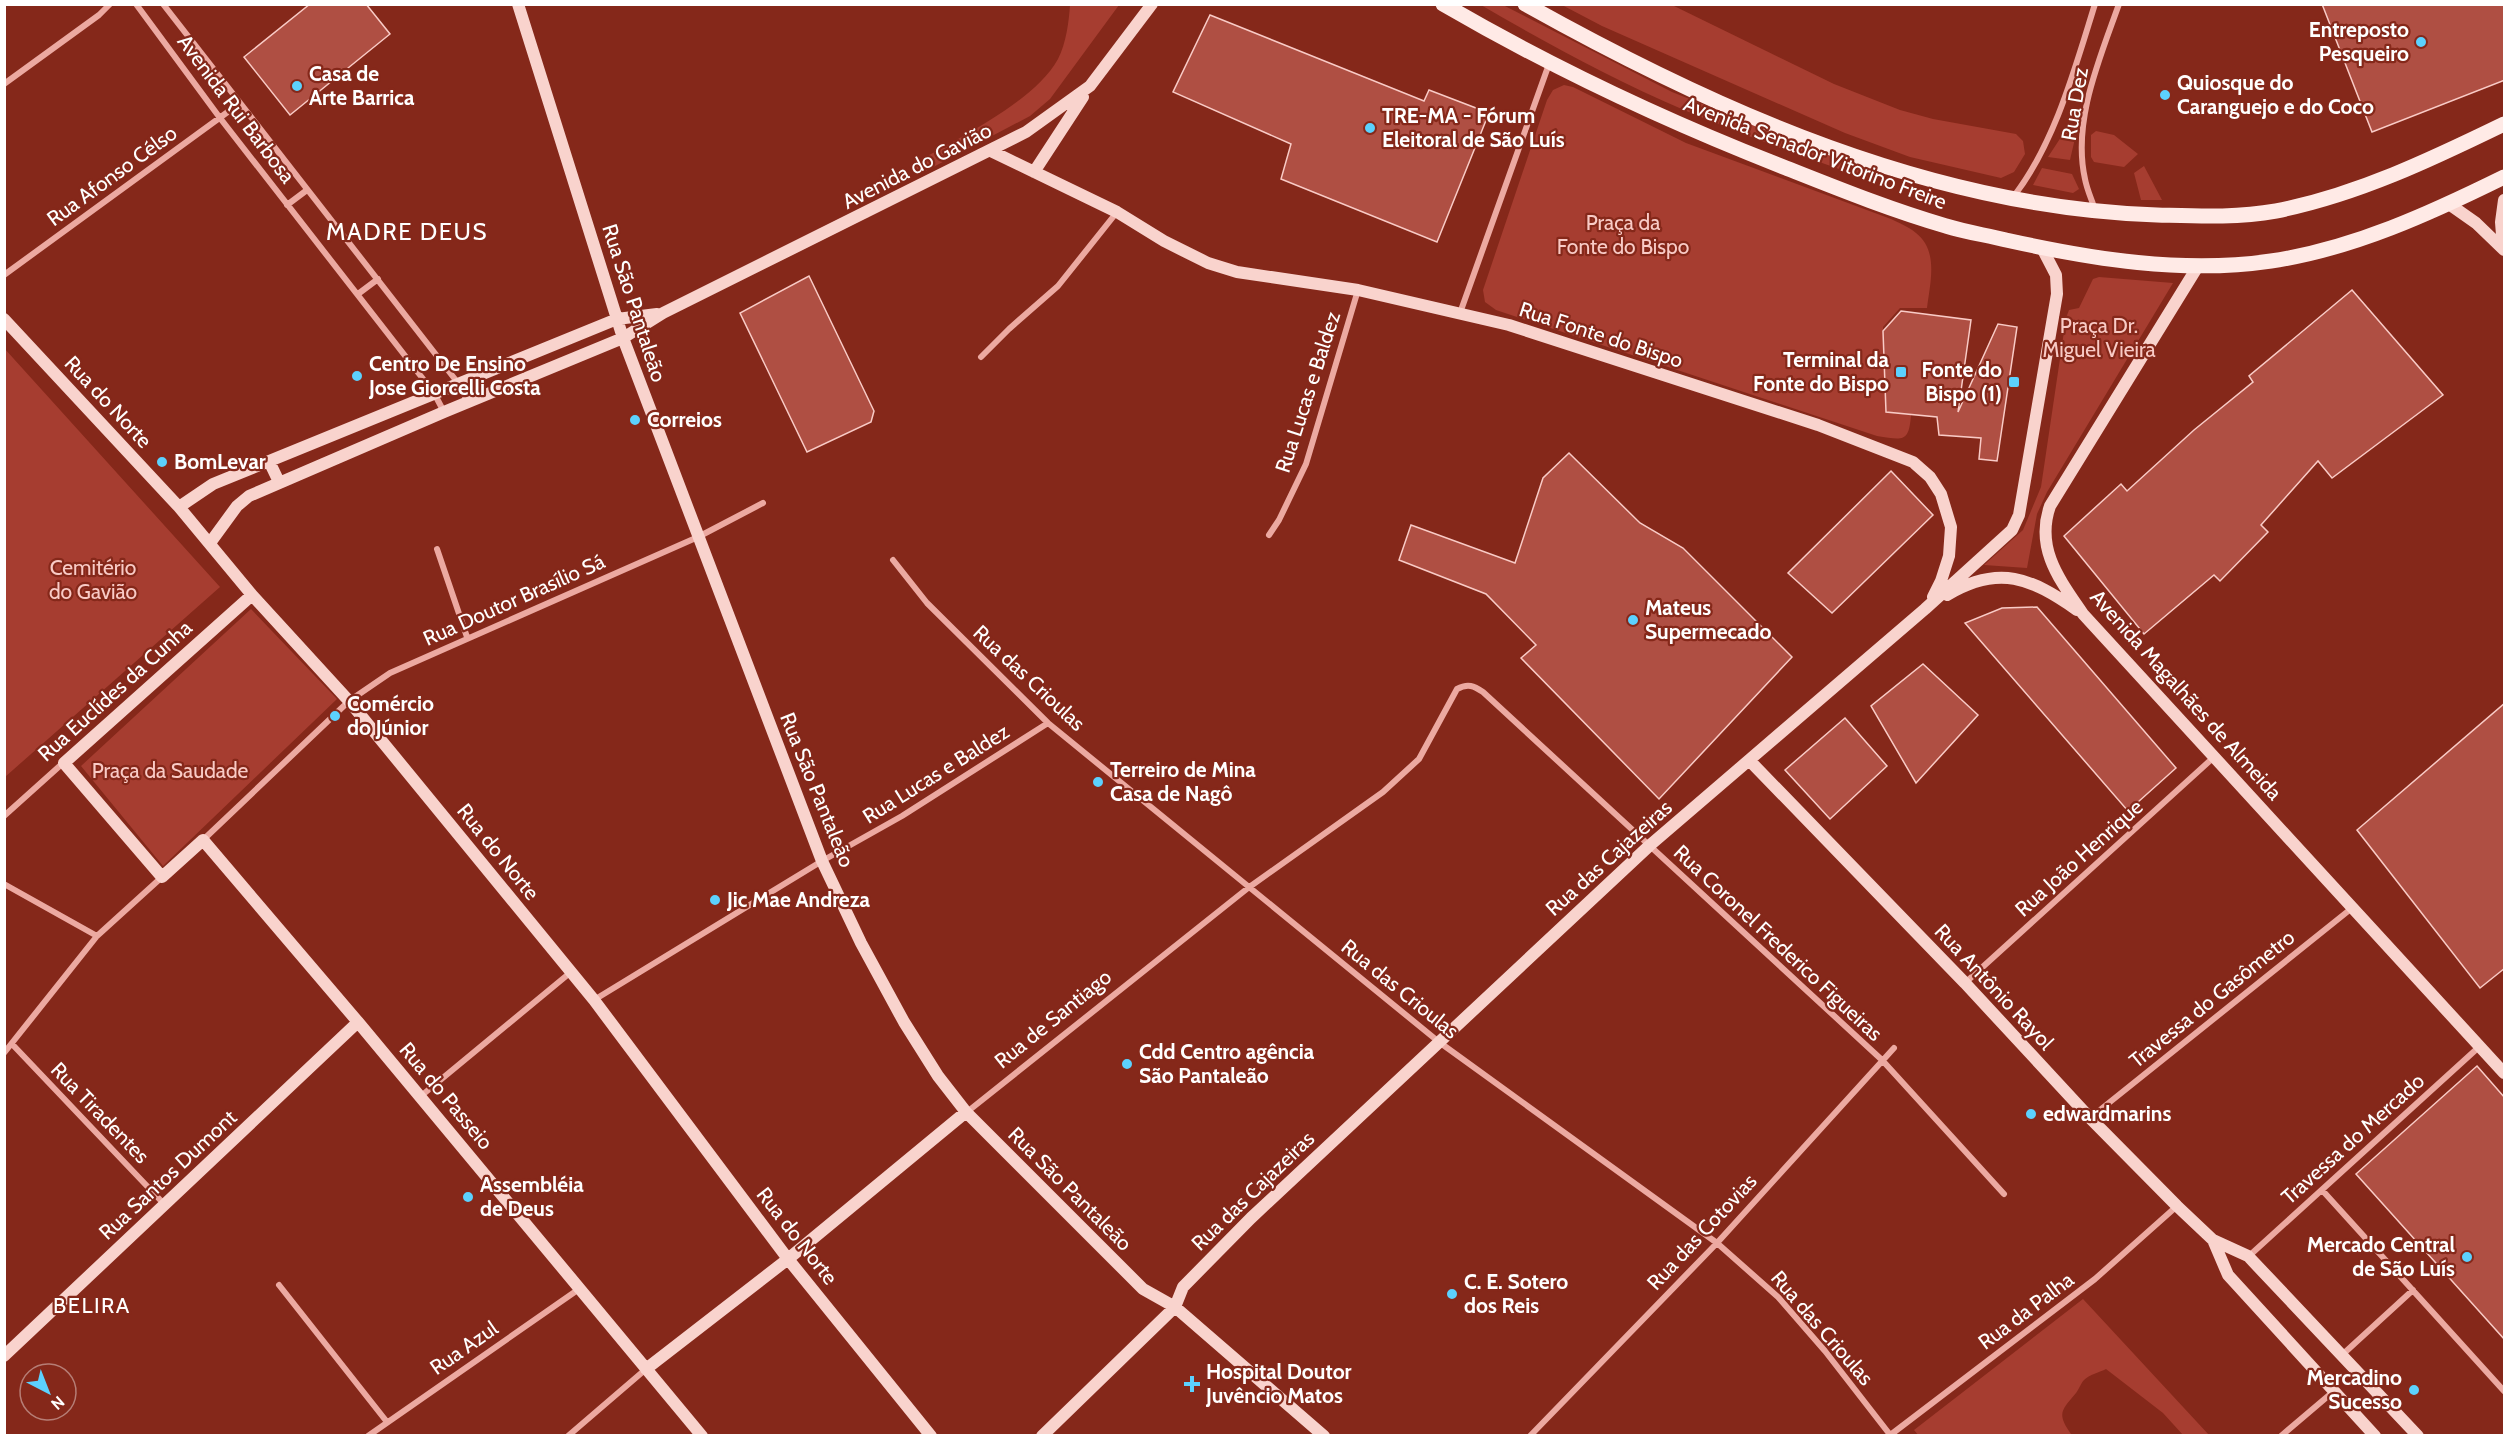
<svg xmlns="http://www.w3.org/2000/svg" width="2509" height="1440" viewBox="0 0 2509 1440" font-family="Cabin,sans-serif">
<rect width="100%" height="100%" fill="#85281a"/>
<path fill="#a63d30" d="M 1070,5 L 1119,5 L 1050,99 L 1030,116 L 920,174 L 910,166 C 954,140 1034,103 1058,59 C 1066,44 1069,21 1070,5 Z
M 1481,5 L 1503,5 L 1672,92 L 1870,171 L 1868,179 C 1806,158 1744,135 1684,110 C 1614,80 1546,43 1481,5 Z
M 1562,5 L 1672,5 L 1834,84 L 1900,110 L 1933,119 L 2016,134 L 2023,141 L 2025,154 L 2014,172 L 2001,178 L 1910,157 L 1845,133 L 1602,26 Z
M 1564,85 L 1573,87 L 1686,143 L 1891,219 C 1899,223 1909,227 1916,233 C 1939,251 1930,283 1927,308 L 1900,308 L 1883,327 L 1886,412 L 1911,415 C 1909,443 1903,440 1877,436 L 1496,310 L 1485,302 L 1483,290 L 1547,100 L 1553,90 Z
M 2068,129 L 2076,134 L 2070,160 L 2048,157 L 2065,131 Z
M 2096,131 L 2114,135 L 2138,154 L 2124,167 L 2094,162 L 2091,157 L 2091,135 Z
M 2144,166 L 2162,200 L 2141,200 L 2134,173 Z
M 2042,168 L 2072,174 L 2079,189 L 2073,193 L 2033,185 Z
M 2099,277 L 2173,283 L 2047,492 L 2037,514 L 2027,568 L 1984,565 L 2023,530 L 2041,487 L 2066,318 L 2069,310 L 2079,308 L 2093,279 Z
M 4,348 L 220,587 L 5,777 L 4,777 Z
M 251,609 L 337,699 L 163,866 L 81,766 Z
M 2083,1299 L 2209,1435 L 2183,1435 L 2163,1413 L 2106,1369 C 2100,1372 2089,1375 2084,1380 C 2081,1383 2079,1389 2076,1393 C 2062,1410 2056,1413 2071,1434 L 2069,1435 L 1919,1436 L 1914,1430 Z"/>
<path fill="#af4f43" stroke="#f9cbc6" stroke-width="1.5" d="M 310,4 L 366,4 L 390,34 L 290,115 L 244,57 Z
M 2322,4 L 2505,4 L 2505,80 L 2372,132 Z
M 1210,15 L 1424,101 L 1429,90 L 1489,113 L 1437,242 L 1281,179 L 1291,144 L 1173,92 Z
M 809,276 L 874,411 L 871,422 L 807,452 L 740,313 Z
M 2352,290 L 2443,395 L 2332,478 L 2318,461 L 2261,525 L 2268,532 L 2220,581 L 2214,575 L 2144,634 L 2064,536 L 2121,484 L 2127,491 L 2194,430 L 2253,382 L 2249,376 Z
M 1901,311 L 1971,320 L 1958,412 L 1998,324 L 2017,327 L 1997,461 L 1979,459 L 1981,438 L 1939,435 L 1937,417 L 1886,412 L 1883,331 Z
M 1569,453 L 1640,523 L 1683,548 L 1792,657 L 1659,799 L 1521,658 L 1536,645 L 1486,594 L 1399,560 L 1411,525 L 1515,563 L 1543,478 Z
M 1891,471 L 1933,515 L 1832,613 L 1788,573 Z
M 2037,607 L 2176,768 L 2128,811 L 1965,623 L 2002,608 Z
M 1923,664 L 1978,715 L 1916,783 L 1871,706 Z
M 2505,703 L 2505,968 L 2480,988 L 2357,830 Z
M 1845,718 L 1887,766 L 1830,819 L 1785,770 Z
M 2477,1066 L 2505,1098 L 2505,1340 L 2356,1174 Z"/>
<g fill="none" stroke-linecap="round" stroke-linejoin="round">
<path stroke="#eca9a1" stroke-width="6" d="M 136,4 L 220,118 L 434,393 L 444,412
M 163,4 L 458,383 L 468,402
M 4,84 L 99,15 L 110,4
M 2014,196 C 2055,143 2075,68 2095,4
M 287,205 L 307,190
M 2095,210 C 2092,200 2087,190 2085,179 C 2072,121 2100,58 2119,4
M 4,275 L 240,103
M 358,294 L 378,279
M 1460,313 L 1549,64
M 981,357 L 1009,329 L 1058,286 L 1117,212
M 1269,535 L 1279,520 L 1306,464 L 1358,290
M 437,549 L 467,637
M 893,560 L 927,603 L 1048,723 L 1439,1042 L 1717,1243 L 1778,1297 L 1825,1351 L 1891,1436
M 4,816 L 63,763
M 203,840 L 349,701 L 390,673 L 698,537 L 763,503
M 4,884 L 97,936
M 1965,983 L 2214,757
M 594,1000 L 822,861 L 902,816 L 1048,723
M 12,1044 L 165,1205
M 4,1053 L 97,936 L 162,877
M 421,1096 L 571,972
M 967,1112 L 1248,888 L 1383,792 L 1419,759 L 1457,689 C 1468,683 1474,686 1483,692 L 1882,1060 L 2004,1194
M 2090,1118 L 2352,908
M 2322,1190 L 2504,1391
M 2249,1256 L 2480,1046
M 279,1285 L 387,1422
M 2342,1355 L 2413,1290
M 368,1436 L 579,1289
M 568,1436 L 646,1369
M 1530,1436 L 1717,1243 L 1894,1048
M 1889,1436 L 2095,1279 L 2177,1206
M 2281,1436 L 2334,1391"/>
<path stroke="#f9d3cd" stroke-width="12" d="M 518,4 L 623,338 L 822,861 L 861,943 L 904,1022 L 938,1076 L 966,1112 L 1143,1289 L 1175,1307 L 1324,1436
M 991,151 L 1117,212 L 1164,241 L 1208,263 L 1237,272 L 1358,290 L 1509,325 L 1818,425 L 1913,462 L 1930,477 L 1941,494 L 1951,527 L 1949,556 L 1941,581 L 1933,597
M 1034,172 L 1083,97
M 2449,204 L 2476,223 L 2504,250
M 2503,248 L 2501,222 L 2504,200
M 2198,266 L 2050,506 C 2035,549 2060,580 2083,614 L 2504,1073
M 4,319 L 179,507 L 252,595 L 349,701 L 594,1000 L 788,1259 L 931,1436
M 269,461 L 279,482
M 179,507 L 213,484 L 617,319 L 657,314
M 210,543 L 237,506 L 249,496 L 444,412 L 623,338 L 663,313 L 1026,132 L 1090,86 L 1152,4
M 252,595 L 64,763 L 162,877 L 203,840 L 358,1022 L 702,1436
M 1947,595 C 1999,564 2031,578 2077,610
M 1749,760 L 1965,983 L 2090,1118 L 2177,1206 L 2213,1240 L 2248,1256 L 2418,1436
M 2213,1240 L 2228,1275 L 2375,1436
M 4,1356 L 358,1022
M 646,1369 L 788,1259 L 966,1112
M 1042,1436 L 1175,1307 L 1183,1287 L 1251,1218 L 1649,846 L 1925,609 L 2012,530 L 2019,515 L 2057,294 L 2056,275 L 2042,248"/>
<path stroke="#ffeae6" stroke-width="15" d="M 1443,4 C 1553,68 1668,122 1786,168 C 1839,189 1891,210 1946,226 C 1965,232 1986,235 2006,240 C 2092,259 2183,274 2271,261 C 2353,249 2431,213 2504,177
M 1525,4 C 1718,112 1933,208 2157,215 C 2197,216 2236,218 2276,211 C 2357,195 2432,159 2504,124"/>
</g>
<g fill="#5cd1fe" stroke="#85281a" stroke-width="2">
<circle cx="2421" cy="42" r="6"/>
<circle cx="297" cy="86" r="6"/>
<circle cx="2165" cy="95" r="6"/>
<circle cx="1370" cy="128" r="6"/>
<rect x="1895" y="366" width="12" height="12" rx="3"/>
<circle cx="357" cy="376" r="6"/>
<rect x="2008" y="376" width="12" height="12" rx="3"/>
<circle cx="635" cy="420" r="6"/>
<circle cx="162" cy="462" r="6"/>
<circle cx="1633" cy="620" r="6"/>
<circle cx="335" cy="716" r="6"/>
<circle cx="1098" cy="782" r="6"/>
<circle cx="715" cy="900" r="6"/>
<circle cx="1127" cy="1064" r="6"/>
<circle cx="2031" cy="1114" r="6"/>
<circle cx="468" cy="1197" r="6"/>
<circle cx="2467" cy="1257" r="6"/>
<circle cx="1452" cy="1294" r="6"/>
<path d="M1189 1375h6v6h6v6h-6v6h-6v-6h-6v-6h6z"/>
<circle cx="2414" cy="1390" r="6"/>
</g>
<g text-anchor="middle" stroke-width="4.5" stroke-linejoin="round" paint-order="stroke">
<g font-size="21" font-weight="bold" fill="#fff" stroke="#85281a" text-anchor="start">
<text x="2409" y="37" text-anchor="end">Entreposto<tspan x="2409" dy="24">Pesqueiro</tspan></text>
<text x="309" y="81">Casa de<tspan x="309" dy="24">Arte Barrica</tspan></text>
<text x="2177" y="90">Quiosque do<tspan x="2177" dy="24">Caranguejo e do Coco</tspan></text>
<text x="1382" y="123">TRE-MA - Fórum<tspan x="1382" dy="24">Eleitoral de São Luís</tspan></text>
<text x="1889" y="367" text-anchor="end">Terminal da<tspan x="1889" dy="24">Fonte do Bispo</tspan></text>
<text x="369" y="371">Centro De Ensino<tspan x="369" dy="24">Jose Giorcelli Costa</tspan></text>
<text x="2002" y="377" text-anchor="end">Fonte do<tspan x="2002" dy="24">Bispo (1)</tspan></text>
<text x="647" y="427">Correios</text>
<text x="174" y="469">BomLevar</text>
<text x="1645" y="615">Mateus<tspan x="1645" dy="24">Supermecado</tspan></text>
<text x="347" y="711">Comércio<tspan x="347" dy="24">do Júnior</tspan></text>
<text x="1110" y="777">Terreiro de Mina<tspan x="1110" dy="24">Casa de Nagô</tspan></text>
<text x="727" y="907">Jic Mae Andreza</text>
<text x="1139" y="1059">Cdd Centro agência<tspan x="1139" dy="24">São Pantaleão</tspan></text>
<text x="2043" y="1121">edwardmarins</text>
<text x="480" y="1192">Assembléia<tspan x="480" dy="24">de Deus</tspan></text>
<text x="2455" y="1252" text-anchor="end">Mercado Central<tspan x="2455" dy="24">de São Luís</tspan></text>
<text x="1464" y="1289">C. E. Sotero<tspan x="1464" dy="24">dos Reis</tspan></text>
<text x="1206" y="1379">Hospital Doutor<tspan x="1206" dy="24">Juvêncio Matos</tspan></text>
<text x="2402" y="1385" text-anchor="end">Mercadino<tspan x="2402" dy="24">Sucesso</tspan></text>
</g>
<g font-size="21" fill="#fff" stroke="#85281a">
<text transform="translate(2075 104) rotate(-80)" y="7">Rua Dez</text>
<text transform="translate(236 109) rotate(53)" y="7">Avenida Rui Barbosa</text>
<text transform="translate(1815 153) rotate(21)" y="7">Avenida Senador Vitorino Freire</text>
<text transform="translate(917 166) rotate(-27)" y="7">Avenida do Gavião</text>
<text transform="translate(112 176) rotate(-36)" y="7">Rua Afonso Célso</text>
<text transform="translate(634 303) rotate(72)" y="7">Rua São Pantaleão</text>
<text transform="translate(1601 335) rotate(18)" y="7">Rua Fonte do Bispo</text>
<text transform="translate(1308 392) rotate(-72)" y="7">Rua Lucas e Baldez</text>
<text transform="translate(108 402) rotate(47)" y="7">Rua do Norte</text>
<text transform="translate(514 600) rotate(-24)" y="7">Rua Doutor Brasílio Sá</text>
<text transform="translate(1029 678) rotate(43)" y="7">Rua das Crioulas</text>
<text transform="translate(115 691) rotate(-42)" y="7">Rua Euclídes da Cunha</text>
<text transform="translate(2186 695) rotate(48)" y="7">Avenida Magalhães de Almeida</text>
<text transform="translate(936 774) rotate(-32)" y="7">Rua Lucas e Baldez</text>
<text transform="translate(817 790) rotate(68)" y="7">Rua São Pantaleão</text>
<text transform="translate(498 852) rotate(51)" y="7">Rua do Norte</text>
<text transform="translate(1609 858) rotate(-42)" y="7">Rua das Cajazeiras</text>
<text transform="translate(2079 858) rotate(-42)" y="7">Rua João Henrique</text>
<text transform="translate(1778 943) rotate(43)" y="7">Rua Coronel Frederico Figueiras</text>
<text transform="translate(1994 987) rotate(47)" y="7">Rua Antônio Rayol</text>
<text transform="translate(1400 989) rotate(39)" y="7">Rua das Crioulas</text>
<text transform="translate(2212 999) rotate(-39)" y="7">Travessa do Gasômetro</text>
<text transform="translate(1053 1019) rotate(-39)" y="7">Rua de Santiago</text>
<text transform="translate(446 1096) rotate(50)" y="7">Rua do Passeio</text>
<text transform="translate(100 1113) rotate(46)" y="7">Rua Tiradentes</text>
<text transform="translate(2353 1139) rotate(-42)" y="7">Travessa do Mercado</text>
<text transform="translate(168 1175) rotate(-43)" y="7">Rua Santos Dumont</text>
<text transform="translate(1070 1189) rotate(45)" y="7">Rua São Pantaleão</text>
<text transform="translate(1253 1191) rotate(-44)" y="7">Rua das Cajazeiras</text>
<text transform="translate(1702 1232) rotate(-47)" y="7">Rua das Cotovias</text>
<text transform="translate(797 1236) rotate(52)" y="7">Rua do Norte</text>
<text transform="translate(2026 1311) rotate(-37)" y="7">Rua da Palha</text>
<text transform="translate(1822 1328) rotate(49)" y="7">Rua das Crioulas</text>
<text transform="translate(464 1348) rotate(-35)" y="7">Rua Azul</text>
</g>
<g font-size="21" fill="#f9cbc6" stroke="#85281a">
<text x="1623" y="230">Praça da<tspan x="1623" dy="24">Fonte do Bispo</tspan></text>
<text x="2099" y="333">Praça Dr.<tspan x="2099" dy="24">Miguel Vieira</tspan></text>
<text x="93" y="575">Cemitério<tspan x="93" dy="24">do Gavião</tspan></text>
<text x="170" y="778">Praça da Saudade</text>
</g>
<g font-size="22" letter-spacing="1.5" fill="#fff" stroke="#85281a">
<text x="92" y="1313">BELIRA</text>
</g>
<g font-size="24" letter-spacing="1.5" fill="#fff" stroke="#85281a">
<text x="407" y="240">MADRE DEUS</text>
</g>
</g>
<rect width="2509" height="1440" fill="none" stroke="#ffffff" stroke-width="12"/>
<g transform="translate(48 1392) rotate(138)"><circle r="28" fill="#85281a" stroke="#b67e76" stroke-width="1.5"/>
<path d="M0-4.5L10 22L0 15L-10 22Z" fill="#5cd1fe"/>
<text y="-9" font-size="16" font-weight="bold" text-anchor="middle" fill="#ffffff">N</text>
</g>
</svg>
